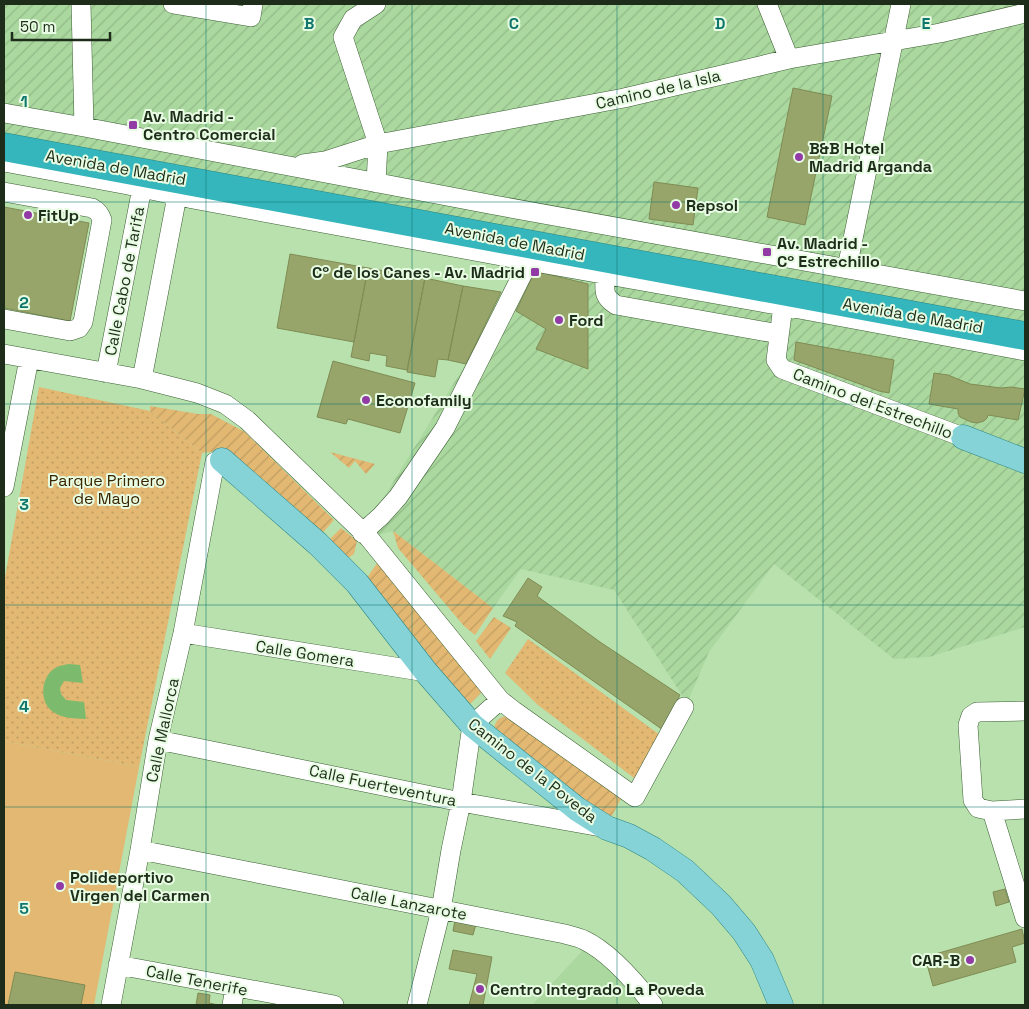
<svg xmlns="http://www.w3.org/2000/svg" width="1029" height="1009" viewBox="0 0 1029 1009" font-family="'Space Grotesk',sans-serif">
<defs>
<pattern id="industrial-furrows" width="10" height="10" patternUnits="userSpaceOnUse" patternTransform="scale(1.25)"><rect width="10" height="10" fill="#aad89f"/><path d="M-1 1l2-2M0 10L10 0M9 11l2-2" fill="none" stroke="#92ba88"/></pattern>
<pattern id="park-dots" width="8" height="8" patternUnits="userSpaceOnUse" patternTransform="scale(1.25)"><rect width="8" height="8" fill="#e2b872"/><path d="M2 2h.1M6 6h.1" fill="none" stroke="#c19e62" stroke-width="1.8" stroke-linecap="round"/></pattern>
<pattern id="garden-furrows" width="10" height="10" patternUnits="userSpaceOnUse" patternTransform="scale(1.25)"><rect width="10" height="10" fill="#e2b872"/><path d="M-1 1l2-2M0 10L10 0M9 11l2-2" fill="none" stroke="#c19e62"/></pattern>
</defs>
<rect width="100%" height="100%" fill="#b8e1ae"/>
<path fill="#aad89f" d="M 584,949 L 611,968 L 644,1005 L 532,1005 Z"/>
<path fill="url(#industrial-furrows)" d="M 4,4 L 1025,4 L 1025,627 L 929,657 L 894,659 L 774,564 L 709,652 L 687,703 L 614,590 L 521,569 L 493,608 L 393,531 L 369,538 L 362,533 L 528,262 L 4,152 Z"/>
<path fill="#e2b872" d="M 4,741 L 139,767 L 94,1005 L 4,1005 Z"/>
<path fill="url(#park-dots)" d="M 39,387 L 150,411 L 202,453 L 139,767 L 4,741 L 4,583 Z
M 528,639 L 660,735 L 638,781 L 538,705 L 505,673 Z"/>
<path fill="url(#garden-furrows)" d="M 150,406 L 198,414 L 211,414 L 245,432 L 334,520 L 318,538 L 227,450 L 202,453 L 150,411 Z
M 330,452 L 375,464 L 366,474 L 355,461 L 349,468 Z
M 341,528 L 357,541 L 354,554 L 348,558 L 325,544 Z
M 393,531 L 493,608 L 475,635 L 464,626 L 398,548 Z
M 378,562 L 485,689 L 468,706 L 366,579 Z
M 494,617 L 511,628 L 490,659 L 476,641 Z
M 510,715 L 621,799 L 610,819 L 494,732 C 495,719 498,718 510,715 Z"/>
<path fill="#7cbb6d" d="M 69,664 L 80,665 L 83,683 L 64,681 L 60,688 L 61,694 L 66,700 L 84,702 L 86,719 C 75,718 64,719 55,713 C 38,704 40,675 57,667 C 61,665 65,665 69,664 Z"/>
<path fill="#97a56b" stroke="#7f8c53" d="M 793,88 L 832,96 L 805,225 L 767,217 Z
M 654,182 L 698,188 L 693,225 L 649,219 Z
M 4,207 L 89,223 L 70,321 L 4,308 Z
M 290,254 L 368,268 L 354,342 L 277,328 Z
M 368,268 L 425,278 L 407,370 L 386,366 L 387,356 L 370,353 L 369,361 L 351,357 Z
M 535,271 L 588,284 L 588,369 L 536,349 L 546,329 L 516,311 Z
M 425,278 L 463,286 L 448,360 L 438,359 L 435,377 L 407,372 Z
M 463,286 L 501,292 L 466,364 L 448,360 Z
M 796,342 L 894,360 L 889,393 L 879,391 L 794,360 Z
M 333,361 L 415,383 L 400,433 L 348,419 L 346,424 L 317,417 Z
M 934,373 L 948,375 L 970,384 L 1001,388 L 1011,387 L 1025,389 L 1018,420 L 988,415 L 987,418 L 984,421 L 977,423 L 971,422 L 960,417 L 958,413 L 958,409 L 929,404 Z
M 528,578 L 542,587 L 537,596 L 600,642 L 680,695 L 663,730 L 515,626 L 517,622 L 503,616 Z
M 1005,889 L 1009,902 L 996,906 L 993,892 Z
M 455,920 L 476,924 L 473,935 L 453,931 Z
M 1022,929 L 1025,943 L 1012,947 L 1016,962 L 933,986 L 925,957 Z
M 453,950 L 492,957 L 483,1005 L 469,1005 L 477,974 L 449,969 Z
M 15,972 L 85,985 L 81,1005 L 8,1005 Z
M 198,993 L 210,995 L 209,1003 L 218,1005 L 196,1005 Z"/>
<g fill="none" stroke-linecap="round" stroke-linejoin="round">
<defs>
<path id="minor" d="M 81,4 L 84,127
M 173,4 L 251,17 L 253,4
M 376,4 L 353,19 L 343,37 L 378,144 L 376,183
M 767,4 L 789,59
M 4,113 L 84,127 L 494,205 L 1025,301
M 4,162 L 128,185 L 193,199 L 529,261 L 783,306 L 1025,351
M 303,164 L 325,161 L 378,144 L 624,98 L 789,59 L 940,33 L 1025,13
M 4,192 L 92,208 C 98,211 100,214 102,220 L 83,322 L 79,328 L 70,331 L 4,319
M 847,268 L 901,4
M 605,275 C 605,290 602,296 616,305 L 779,334
M 783,306 L 776,360 L 782,369 L 963,437
M 4,354 L 142,379 L 197,393 L 225,404 L 247,420 L 369,538 L 500,700 L 514,711 L 635,797 L 684,707
M 106,373 L 142,188
M 142,379 L 177,196
M 4,487 L 29,359
M 362,533 L 381,516 L 398,497 L 445,428 L 529,261
M 183,633 L 426,672
M 1025,711 L 977,712 L 971,716 L 968,725 L 973,800 L 978,808 L 992,811 L 1025,809
M 158,740 L 461,802 L 601,827
M 992,811 L 1025,918
M 140,850 L 565,934 C 571,936 578,937 584,940 C 609,952 636,983 653,1005
M 118,965 L 334,1005
M 111,1005 L 140,850 L 158,740 L 183,633 L 215,462 L 222,460
M 232,1005 L 235,987
M 417,1005 L 441,910 L 451,850 L 461,802 L 472,725 L 500,700"/>
<path id="major" d="M 963,437 L 1025,461
M 222,460 L 318,544 L 357,583 L 426,672 L 472,725 L 577,809 L 607,828 L 629,836 L 653,849 L 685,871 L 721,905 L 744,932 L 762,960 L 781,1005"/>
<path id="highway" d="M 4,147 L 1025,336"/>
</defs>
<use href="#minor" stroke="#3b5f32" stroke-width="20"/>
<use href="#major" stroke="#2d8683" stroke-width="25"/>
<use href="#highway" stroke="#2d8683" stroke-width="29"/>
<use href="#minor" stroke="#fff" stroke-width="19"/>
<use href="#major" stroke="#86d3d7" stroke-width="24"/>
<use href="#highway" stroke="#35b6bc" stroke-width="28"/>
</g>
<path fill="none" stroke="#0f766e" stroke-width="1" stroke-opacity="0.55" d="M 206,4 L 206,1005M 412,4 L 412,1005M 617,4 L 617,1005M 823,4 L 823,1005M 4,202 L 1025,202M 4,404 L 1025,404M 4,605 L 1025,605M 4,807 L 1025,807"/>
<g fill="#923aa6" stroke="#e7fce2" stroke-width="2">
<rect x="128" y="120" width="10" height="10" rx="2.5"/>
<circle cx="799" cy="157" r="5"/>
<circle cx="676" cy="205" r="5"/>
<circle cx="28" cy="215" r="5"/>
<rect x="762" y="247" width="10" height="10" rx="2.5"/>
<rect x="530" y="267" width="10" height="10" rx="2.5"/>
<circle cx="559" cy="320" r="5"/>
<circle cx="366" cy="400" r="5"/>
<circle cx="60" cy="886" r="5"/>
<circle cx="970" cy="960" r="5"/>
<circle cx="480" cy="989" r="5"/>
</g>
<g text-anchor="middle" stroke-width="4" stroke-linejoin="round" paint-order="stroke">
<g font-size="16" fill="#1d2d19" stroke="#e7fce2">
<text transform="translate(658 89) rotate(-13)" y="6">Camino de la Isla</text>
<text transform="translate(116 167) rotate(10)" y="6">Avenida de Madrid</text>
<text transform="translate(515 241) rotate(11)" y="6">Avenida de Madrid</text>
<text transform="translate(124 281) rotate(-79)" y="6">Calle Cabo de Tarifa</text>
<text transform="translate(913 315) rotate(10)" y="6">Avenida de Madrid</text>
<text transform="translate(873 403) rotate(21)" y="6">Camino del Estrechillo</text>
<text transform="translate(305 653) rotate(9)" y="6">Calle Gomera</text>
<text transform="translate(162 730) rotate(-78)" y="6">Calle Mallorca</text>
<text transform="translate(533 770) rotate(38)" y="6">Camino de la Poveda</text>
<text transform="translate(383 785) rotate(12)" y="6">Calle Fuerteventura</text>
<text transform="translate(409 903) rotate(11)" y="6">Calle Lanzarote</text>
<text transform="translate(197 980) rotate(11)" y="6">Calle Tenerife</text>
</g>
<g font-size="16" font-weight="bold" fill="#1d2d19" stroke="#e7fce2" text-anchor="start">
<text x="143" y="122">Av. Madrid -<tspan x="143" dy="18">Centro Comercial</tspan></text>
<text x="809" y="154">B&amp;B Hotel<tspan x="809" dy="18">Madrid Arganda</tspan></text>
<text x="686" y="211">Repsol</text>
<text x="38" y="221">FitUp</text>
<text x="777" y="249">Av. Madrid -<tspan x="777" dy="18">Cº Estrechillo</tspan></text>
<text x="525" y="278" text-anchor="end">Cº de los Canes - Av. Madrid</text>
<text x="569" y="326">Ford</text>
<text x="376" y="406">Econofamily</text>
<text x="70" y="883">Polideportivo<tspan x="70" dy="18">Virgen del Carmen</tspan></text>
<text x="960" y="966" text-anchor="end">CAR-B</text>
<text x="490" y="995">Centro Integrado La Poveda</text>
</g>
<g font-size="16" fill="#3a2600" stroke="#e7fce2">
<text x="107" y="486">Parque Primero<tspan x="107" dy="18">de Mayo</tspan></text>
</g>
</g>
<g font-size="16" text-anchor="middle" font-weight="bold" fill="#0f766e" stroke="#e7fce2" stroke-width="4" stroke-linejoin="round" paint-order="stroke">
<text x="309" y="29">B</text>
<text x="514" y="29">C</text>
<text x="720" y="29">D</text>
<text x="926" y="29">E</text>
<text x="24" y="107">1</text>
<text x="24" y="308">2</text>
<text x="24" y="510">3</text>
<text x="24" y="712">4</text>
<text x="24" y="914">5</text>
</g>
<rect width="1029" height="1009" fill="none" stroke="#1d2d19" stroke-width="10"/>
<path d="M12 32v8h98v-8" fill="none" stroke="#1d2d19" stroke-width="2.5"/>
<text x="20" y="32" font-size="15" fill="#1d2d19" stroke="#e7fce2" stroke-width="4" paint-order="stroke">50 m</text>
</svg>
